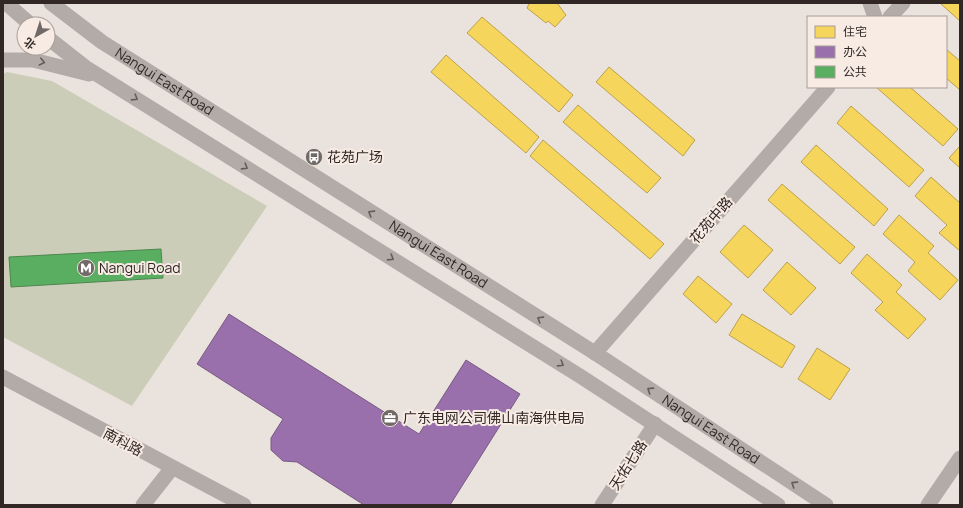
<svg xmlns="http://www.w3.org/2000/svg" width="963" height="508" viewBox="0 0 963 508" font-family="Manrope,'Noto Sans SC',sans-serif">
<rect width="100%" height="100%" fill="#e9e2dd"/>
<path fill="#cccdb8" d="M 7,72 L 52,81 L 267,206 L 132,406 L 3,337 L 3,74 Z"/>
<path fill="#f6d55c" stroke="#bba14c" d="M 528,3 L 557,3 L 566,15 L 555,27 L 548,21 L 546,23 L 527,8 L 529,4 Z
M 941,3 L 960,3 L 960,21 L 941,4 Z
M 482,17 L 573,95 L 559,112 L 467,33 Z
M 946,49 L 960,61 L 960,90 L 946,78 Z
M 446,55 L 539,137 L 526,153 L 431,72 Z
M 609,67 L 695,140 L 683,156 L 596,82 Z
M 876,87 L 910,87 L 958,129 L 943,146 Z
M 578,105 L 661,178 L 647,193 L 563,122 Z
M 851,106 L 924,170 L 909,187 L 837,123 Z
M 543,140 L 664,244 L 650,259 L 530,156 Z
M 816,145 L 888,209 L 874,226 L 801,162 Z
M 960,146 L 960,168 L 949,158 Z
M 931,177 L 960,203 L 960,251 L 939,233 L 947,225 L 915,196 Z
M 782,184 L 855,247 L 840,264 L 768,200 Z
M 899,215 L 934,246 L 928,253 L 958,280 L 940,300 L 908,271 L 915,262 L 883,234 Z
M 744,225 L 773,250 L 748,278 L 720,252 Z
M 867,254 L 902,285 L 896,292 L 926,319 L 908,339 L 875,310 L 883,302 L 851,273 Z
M 787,262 L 816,288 L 791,315 L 763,290 Z
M 698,276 L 732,304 L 716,323 L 683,294 Z
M 742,314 L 795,346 L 782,368 L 729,335 Z
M 817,348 L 850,369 L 830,400 L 798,379 Z"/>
<path fill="#9970ab" stroke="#7a5a83" d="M 229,314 L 419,434 L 466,360 L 520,394 L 450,505 L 364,505 L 297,462 L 283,461 L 271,450 L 271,438 L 283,419 L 197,364 Z"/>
<path fill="#5aae61" stroke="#4e864f" d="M 161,249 L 163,278 L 11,287 L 9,257 Z"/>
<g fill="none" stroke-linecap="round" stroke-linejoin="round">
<g stroke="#b3aba7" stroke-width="15">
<path d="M 6,3 L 30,24"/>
<path id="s1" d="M 51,3 L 102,42 L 595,353 L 826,505"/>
<path d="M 870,3 L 875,17"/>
<path d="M 890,17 L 903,3"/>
<path d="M 48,38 L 85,67 L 580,376 L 778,505"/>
<path d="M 3,60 L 33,60 L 89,74"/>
<path d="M 595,353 L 828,87"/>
<path d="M 3,377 L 244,505"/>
<path d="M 143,505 L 172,468"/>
<path d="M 602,505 L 655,424"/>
<path d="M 928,505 L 960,458"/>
</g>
</g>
<defs><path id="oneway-chevron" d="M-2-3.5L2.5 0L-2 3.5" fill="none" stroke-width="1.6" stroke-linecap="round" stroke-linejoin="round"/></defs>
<g stroke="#655c5a">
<use href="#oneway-chevron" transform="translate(42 62) rotate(13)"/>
<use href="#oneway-chevron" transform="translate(135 98) rotate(32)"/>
<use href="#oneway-chevron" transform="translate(245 167) rotate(32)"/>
<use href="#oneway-chevron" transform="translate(371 213) rotate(-148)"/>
<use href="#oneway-chevron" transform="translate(391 258) rotate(32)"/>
<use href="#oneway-chevron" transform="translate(540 319) rotate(-148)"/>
<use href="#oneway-chevron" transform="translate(561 364) rotate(32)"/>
<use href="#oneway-chevron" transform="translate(650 390) rotate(-147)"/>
<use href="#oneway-chevron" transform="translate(794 484) rotate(-147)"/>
</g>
<defs>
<symbol id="bus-disc" viewBox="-11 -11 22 22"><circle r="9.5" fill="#716966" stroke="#f7ebe3"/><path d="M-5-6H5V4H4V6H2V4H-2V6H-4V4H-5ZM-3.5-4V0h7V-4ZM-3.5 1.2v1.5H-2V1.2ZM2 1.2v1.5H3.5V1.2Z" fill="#fff"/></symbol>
<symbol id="metro-disc" viewBox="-11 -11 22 22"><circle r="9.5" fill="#716966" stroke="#f7ebe3"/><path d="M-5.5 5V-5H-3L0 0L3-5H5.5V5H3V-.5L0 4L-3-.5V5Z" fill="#fff"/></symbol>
<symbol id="office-disc" viewBox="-11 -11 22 22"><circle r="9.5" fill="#716966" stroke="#f7ebe3"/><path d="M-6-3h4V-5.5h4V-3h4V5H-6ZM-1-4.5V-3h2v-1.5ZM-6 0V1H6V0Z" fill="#fff"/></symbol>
</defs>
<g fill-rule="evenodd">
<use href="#bus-disc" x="304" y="147" width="20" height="20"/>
<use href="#metro-disc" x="76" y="258" width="20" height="20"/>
<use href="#office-disc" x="380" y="408" width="20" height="20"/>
</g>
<g text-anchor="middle" stroke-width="4" stroke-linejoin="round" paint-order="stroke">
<g font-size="14" fill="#312826" stroke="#f7ebe3">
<text dy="5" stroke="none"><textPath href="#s1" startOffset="138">Nangui East Road</textPath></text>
<text transform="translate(711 220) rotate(-49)" y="5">花苑中路</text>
<text dy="5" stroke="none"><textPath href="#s1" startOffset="462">Nangui East Road</textPath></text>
<text dy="5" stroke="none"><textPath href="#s1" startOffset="786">Nangui East Road</textPath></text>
<text transform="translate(123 442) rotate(28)" y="5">南科路</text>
<text transform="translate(628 465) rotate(-57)" y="5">天佑七路</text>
</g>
<g font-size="14" fill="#312826" stroke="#f7ebe3" text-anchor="start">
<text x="327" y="162">花苑广场</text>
<text x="99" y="273">Nangui Road</text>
<text x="403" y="423">广东电网公司佛山南海供电局</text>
</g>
</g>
<rect width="963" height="508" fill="none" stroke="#312826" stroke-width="8"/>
<rect x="807" y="16" width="140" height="72" fill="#f7ebe3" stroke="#a89d97"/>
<rect x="815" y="26" width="20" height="12" fill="#f6d55c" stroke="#a89d97"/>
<text x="843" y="36" font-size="12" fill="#312826">住宅</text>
<rect x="815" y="46" width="20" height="12" fill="#9970ab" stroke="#a89d97"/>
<text x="843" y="56" font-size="12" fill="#312826">办公</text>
<rect x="815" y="66" width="20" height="12" fill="#5aae61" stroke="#a89d97"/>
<text x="843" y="76" font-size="12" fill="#312826">公共</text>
<g transform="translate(36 36) rotate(219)"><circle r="19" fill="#f7ebe3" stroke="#a89d97"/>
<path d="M0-3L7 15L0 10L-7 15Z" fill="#716966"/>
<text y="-6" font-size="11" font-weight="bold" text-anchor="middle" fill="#312826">北</text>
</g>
</svg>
